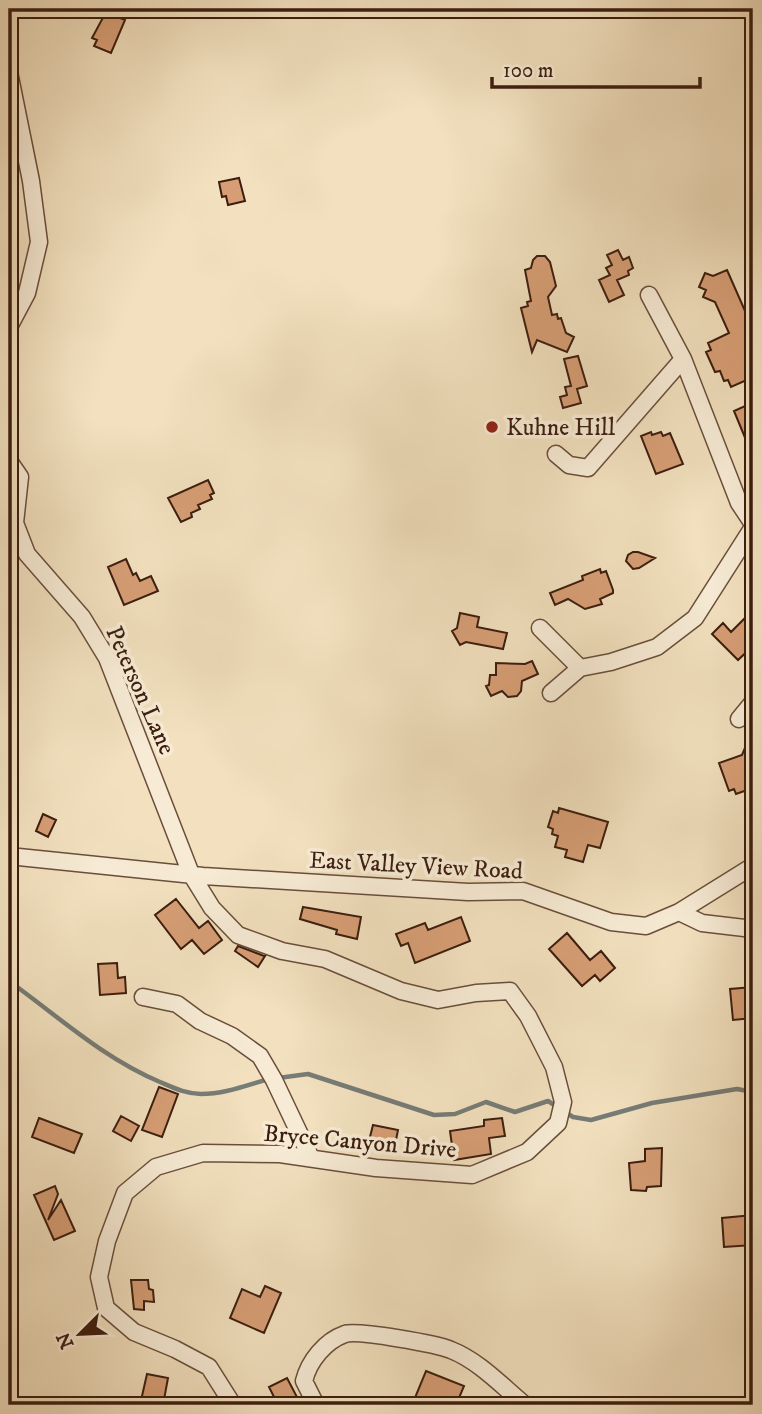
<svg xmlns="http://www.w3.org/2000/svg" width="762" height="1414" viewBox="0 0 762 1414" font-family="'IM FELL DW Pica',serif">
<rect width="100%" height="100%" fill="#f2e0be"/>
<filter id="stains"><feTurbulence type="fractalNoise" baseFrequency=".00286" numOctaves="4"/><feColorMatrix values="0 0 0 0 .2 0 0 0 0 .09 0 0 0 0 .02 0 0 0 .5 -.17"/></filter>
<radialGradient id="worn" r=".72"><stop offset=".6" stop-color="#630" stop-opacity="0"/><stop offset="1" stop-color="#630" stop-opacity=".3"/></radialGradient>
<g fill="none" stroke-linecap="round" stroke-linejoin="round">
<path stroke="#777c76" stroke-width="4.5" d="M 9,981 C 59,1017 103,1058 160,1082 C 174,1088 186,1094 201,1094 C 225,1094 247,1085 269,1079
M 278,1078 L 308,1074 L 434,1115 L 455,1114 L 486,1102 L 515,1112 L 548,1101 L 573,1117 L 591,1120 L 652,1103 L 737,1089 L 753,1092"/>
</g>
<path fill="#d79e75" stroke="#3c1d0f" stroke-width="2" d="M 106,12 L 125,20 L 111,53 L 94,46 L 97,40 L 92,38 Z
M 239,178 L 245,201 L 228,205 L 226,196 L 222,197 L 219,182 Z
M 618,250 L 623,260 L 629,257 L 633,268 L 628,271 L 629,275 L 617,280 L 624,295 L 609,302 L 599,280 L 610,275 L 606,268 L 612,265 L 607,255 Z
M 537,256 L 545,256 L 550,262 L 556,286 L 548,297 L 552,315 L 557,314 L 558,319 L 561,318 L 566,333 L 574,337 L 567,352 L 537,340 L 532,352 L 521,308 L 528,306 L 527,302 L 531,301 L 525,270 L 531,268 L 533,260 Z
M 727,270 L 753,329 L 753,370 L 746,373 L 749,379 L 731,387 L 728,380 L 724,381 L 720,371 L 715,372 L 706,352 L 711,350 L 708,343 L 729,333 L 715,302 L 703,297 L 706,290 L 699,287 L 705,273 L 713,276 Z
M 578,356 L 587,386 L 577,389 L 581,403 L 563,408 L 560,397 L 567,395 L 565,387 L 571,386 L 564,359 Z
M 745,406 L 748,414 L 753,412 L 753,457 L 734,411 Z
M 651,432 L 652,435 L 661,432 L 663,436 L 670,433 L 683,464 L 656,474 L 641,436 Z
M 208,480 L 214,493 L 210,495 L 212,499 L 198,505 L 200,509 L 191,513 L 192,517 L 181,522 L 168,498 Z
M 633,552 L 638,552 L 655,558 L 639,568 L 633,569 L 626,561 L 628,555 Z
M 126,559 L 133,575 L 136,573 L 140,581 L 151,576 L 158,591 L 124,605 L 108,567 Z
M 600,569 L 601,573 L 606,571 L 613,590 L 613,593 L 600,599 L 602,604 L 585,609 L 568,599 L 555,605 L 550,593 L 583,580 L 582,576 Z
M 753,610 L 753,646 L 738,660 L 712,634 L 723,623 L 731,632 Z
M 460,613 L 479,617 L 477,627 L 507,633 L 503,649 L 466,642 L 460,645 L 452,631 L 457,628 Z
M 532,661 L 538,674 L 522,681 L 521,691 L 517,696 L 508,697 L 502,691 L 491,696 L 486,686 L 489,685 L 490,675 L 496,675 L 496,663 L 525,664 Z
M 753,729 L 753,780 L 749,785 L 750,789 L 736,794 L 734,789 L 729,791 L 719,763 L 742,755 Z
M 559,808 L 608,822 L 600,848 L 588,845 L 583,862 L 565,857 L 567,850 L 555,847 L 558,836 L 552,834 L 553,829 L 548,827 L 553,811 L 558,813 Z
M 43,814 L 56,820 L 48,837 L 36,831 Z
M 176,899 L 199,928 L 208,921 L 222,940 L 204,954 L 192,940 L 181,949 L 155,915 Z
M 303,907 L 361,917 L 357,939 L 336,934 L 337,930 L 300,919 Z
M 461,917 L 470,941 L 415,963 L 408,943 L 401,946 L 396,934 L 425,923 L 428,930 Z
M 567,933 L 590,960 L 601,951 L 615,968 L 600,981 L 595,975 L 582,986 L 549,949 Z
M 238,946 L 264,956 L 265,956 L 258,967 L 235,951 Z
M 117,963 L 118,978 L 125,977 L 126,993 L 100,995 L 98,964 Z
M 753,987 L 753,1018 L 733,1020 L 730,989 Z
M 159,1087 L 178,1094 L 162,1137 L 142,1130 Z
M 121,1116 L 139,1126 L 131,1141 L 113,1131 Z
M 39,1118 L 82,1134 L 74,1153 L 32,1137 Z
M 502,1118 L 505,1136 L 489,1138 L 491,1154 L 454,1160 L 450,1131 L 484,1126 L 484,1120 Z
M 373,1125 L 398,1130 L 394,1150 L 368,1145 Z
M 662,1148 L 661,1186 L 647,1187 L 646,1191 L 631,1190 L 629,1163 L 645,1161 L 645,1149 Z
M 55,1186 L 58,1194 L 48,1220 L 61,1200 L 75,1231 L 54,1240 L 34,1195 Z
M 753,1215 L 753,1245 L 724,1247 L 722,1218 Z
M 131,1280 L 148,1280 L 149,1289 L 153,1290 L 154,1302 L 144,1301 L 144,1310 L 134,1309 Z
M 265,1286 L 281,1293 L 264,1333 L 230,1318 L 242,1289 L 260,1297 Z
M 426,1371 L 464,1386 L 456,1405 L 412,1405 Z
M 147,1374 L 168,1378 L 163,1405 L 140,1405 Z
M 287,1378 L 298,1399 L 286,1405 L 278,1405 L 269,1387 Z"/>
<g fill="none" stroke-linecap="round" stroke-linejoin="round">
<defs>
<path id="street" d="M 9,72 L 31,181 L 39,242 L 27,293 L 9,327
M 649,295 L 683,359 L 739,503 L 753,524
M 556,454 L 569,465 L 588,468 L 683,359
M 9,461 L 20,477 L 15,523 L 27,554 L 82,617 L 107,658 L 191,874 L 212,908 L 238,935 L 282,951 L 325,959 L 401,991 L 438,1000 L 476,993 L 510,991 L 528,1016 L 554,1067 L 563,1102 L 558,1123 L 527,1152 L 472,1175 L 376,1168 L 280,1154 L 203,1153 L 156,1167 L 125,1193 L 107,1241 L 99,1277 L 106,1308 L 134,1332 L 175,1349 L 209,1367 L 233,1405
M 540,628 L 580,668 L 611,662 L 657,647 L 695,618 L 753,527
M 551,693 L 580,668
M 739,719 L 753,702
M 9,856 L 203,876 L 468,892 L 523,891 L 611,922 L 646,926 L 679,912 L 702,923 L 753,929
M 679,912 L 753,866
M 143,997 L 177,1004 L 200,1021 L 232,1036 L 260,1056 L 274,1080 L 311,1158
M 316,1405 L 304,1381 C 309,1361 325,1341 345,1334 C 358,1330 437,1344 451,1350 C 479,1361 502,1386 525,1405"/>
</defs>
<use href="#street" stroke="#6a4e3b" stroke-width="19"/>
<use href="#street" stroke="#f7ebd5" stroke-width="16"/>
</g>
<circle fill="#8f2418" stroke="#f7ebd5" stroke-width="2.5" cx="492" cy="427" r="7"/>
<g text-anchor="middle" stroke-width="7" stroke-linejoin="round" paint-order="stroke">
<g font-size="24" fill="#3c1d0f" stroke="#f7ebd5" text-anchor="start">
<text x="506" y="435">Kuhne Hill</text>
</g>
<g font-size="24" fill="#3c1d0f" stroke="#f7ebd5">
<text transform="translate(141 690) rotate(66)" y="8">Peterson Lane</text>
<text transform="translate(416 865) rotate(3)" y="8">East Valley View Road</text>
<text transform="translate(360 1141) rotate(5)" y="8">Bryce Canyon Drive</text>
</g>
</g>
<rect width="762" height="1414" fill="none" stroke="#f2e0be" stroke-width="35"/>
<rect x="10" y="10" width="741" height="1393" fill="none" stroke="#3c1d0f" stroke-width="3.5"/>
<rect x="18" y="18" width="727" height="1379" fill="none" stroke="#3c1d0f" stroke-width="2"/>
<g transform="translate(80 1334) rotate(246)" stroke="#f7ebd5" stroke-width="5" paint-order="stroke">
<path d="M0-5L12 26L0 18L-12 26Z" fill="#3c1d0f"/>
<text y="-10" font-size="19" font-weight="bold" text-anchor="middle" fill="#3c1d0f">N</text>
</g>
<path d="M492 77v10h208v-10" fill="none" stroke="#3c1d0f" stroke-width="3.5"/>
<text x="503" y="77" font-size="21" fill="#3c1d0f" stroke="#f7ebd5" stroke-width="5" paint-order="stroke">100 m</text>
<rect width="100%" height="100%" filter="url(#stains)"/>
<rect width="100%" height="100%" fill="url(#worn)"/>
</svg>
